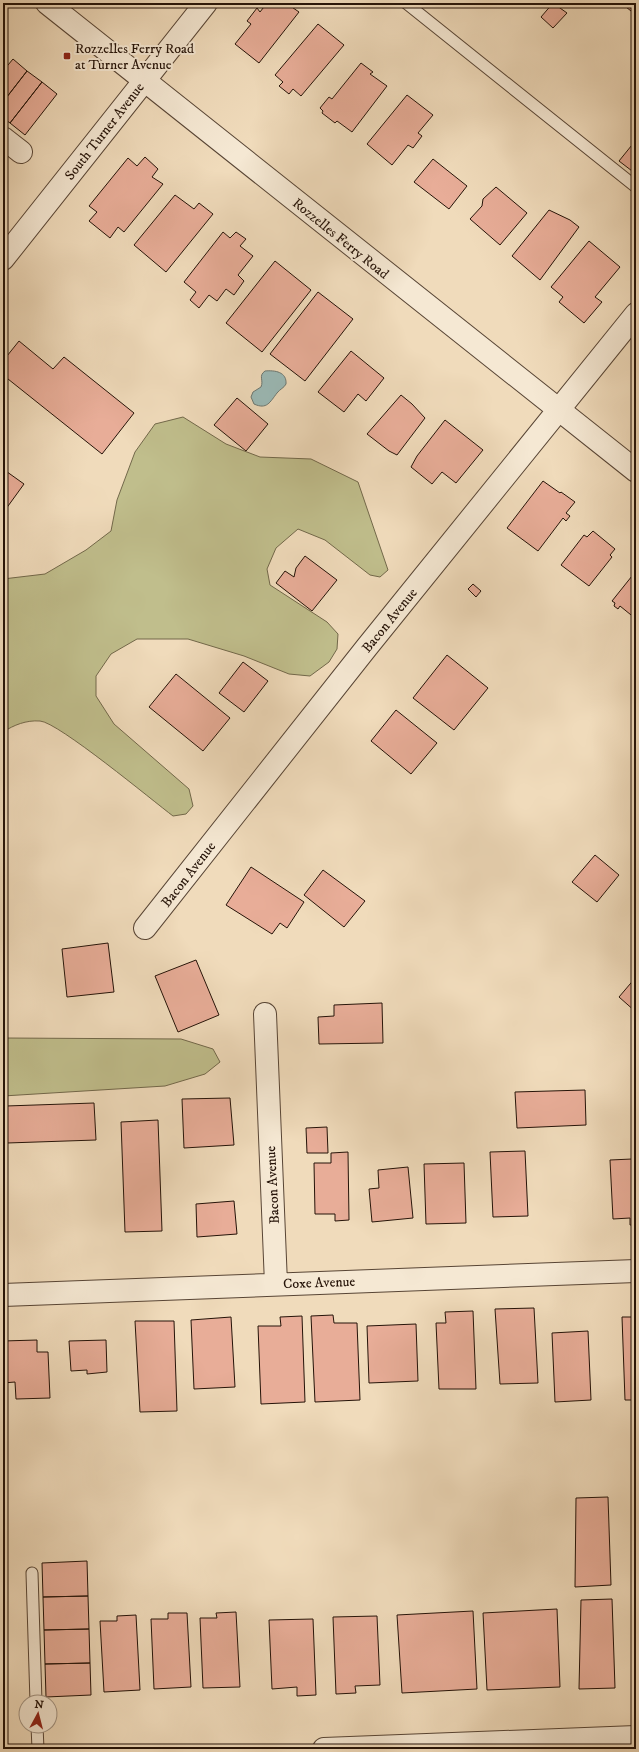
<svg xmlns="http://www.w3.org/2000/svg" width="639" height="1752" viewBox="0 0 639 1752" font-family="'IM FELL DW Pica',serif">
<rect width="100%" height="100%" fill="#f0dbbb"/>
<filter id="stains"><feTurbulence type="fractalNoise" baseFrequency=".005" numOctaves="4"/><feColorMatrix values="0 0 0 0 .2 0 0 0 0 .09 0 0 0 0 .02 0 0 0 .5 -.17"/></filter>
<radialGradient id="worn" r=".72"><stop offset=".6" stop-color="#630" stop-opacity="0"/><stop offset="1" stop-color="#630" stop-opacity=".3"/></radialGradient>
<path fill="#c0be8c" stroke="#72684a" d="M 183,417 L 226,444 L 260,457 L 311,459 L 358,482 L 388,570 L 380,577 L 370,575 L 325,540 L 298,529 L 276,548 L 267,569 L 270,585 L 327,622 L 338,634 L 337,649 L 329,662 L 310,676 L 289,674 L 244,656 L 188,639 L 137,639 L 111,654 L 96,676 L 96,696 L 114,724 L 189,789 L 193,806 L 186,814 L 173,816 C 153,801 58,722 40,721 C 26,720 14,725 3,732 L 3,579 L 45,574 L 86,550 L 111,531 L 117,500 L 135,452 L 155,424 Z
M 3,1037 L 5,1038 L 181,1039 L 213,1049 L 220,1062 L 205,1074 L 165,1086 L 3,1096 Z"/>
<path fill="#9bbab7" stroke="#6c7771" d="M 265,371 C 275,370 287,372 286,384 C 284,388 280,389 277,393 C 270,402 267,410 254,404 L 251,397 L 253,392 L 261,387 C 264,380 258,376 265,371 Z"/>
<path fill="#e8ad98" stroke="#251308" d="M 267,3 L 286,3 L 299,12 L 259,63 L 235,44 L 251,24 L 247,21 L 257,8 L 260,12 Z
M 553,3 L 567,13 L 553,28 L 541,17 Z
M 621,3 L 636,3 L 636,15 Z
M 318,24 L 344,45 L 301,96 L 293,89 L 289,94 L 279,86 L 283,82 L 275,75 Z
M 13,59 L 27,71 L 3,102 L 3,71 Z
M 361,63 L 373,72 L 370,74 L 387,86 L 352,132 L 337,121 L 335,123 L 322,113 L 323,111 L 320,108 L 329,97 L 332,99 Z
M 27,71 L 42,82 L 10,123 L 3,118 L 3,102 Z
M 42,82 L 57,94 L 25,135 L 10,123 Z
M 407,95 L 433,115 L 418,133 L 422,136 L 413,148 L 408,145 L 392,165 L 367,144 Z
M 636,140 L 636,174 L 619,161 Z
M 145,157 L 158,169 L 152,177 L 163,184 L 124,232 L 118,227 L 110,238 L 89,221 L 97,212 L 89,206 L 128,158 L 137,166 Z
M 433,159 L 467,186 L 449,209 L 414,182 Z
M 496,187 L 527,213 L 500,245 L 470,219 L 482,206 L 483,199 Z
M 175,195 L 194,209 L 199,203 L 213,214 L 166,272 L 134,245 Z
M 549,210 L 570,220 L 579,227 L 540,280 L 512,256 Z
M 223,232 L 230,238 L 236,232 L 246,239 L 240,246 L 253,256 L 238,275 L 244,281 L 234,295 L 226,289 L 217,301 L 209,295 L 199,308 L 190,300 L 196,292 L 184,282 Z
M 589,241 L 620,267 L 595,297 L 602,302 L 584,323 L 559,302 L 563,297 L 551,287 Z
M 275,261 L 311,290 L 262,352 L 226,323 Z
M 318,292 L 353,319 L 305,381 L 270,354 Z
M 19,341 L 53,369 L 64,357 L 134,413 L 102,454 L 3,375 L 3,361 Z
M 351,351 L 384,378 L 366,401 L 358,394 L 344,412 L 318,392 Z
M 401,395 L 412,404 L 425,418 L 397,455 L 389,451 L 367,434 Z
M 237,398 L 268,424 L 246,451 L 214,425 Z
M 445,420 L 483,450 L 456,483 L 442,472 L 432,484 L 411,467 L 417,456 Z
M 3,469 L 24,484 L 3,513 Z
M 543,481 L 560,493 L 561,492 L 575,502 L 566,513 L 570,516 L 566,521 L 563,518 L 538,551 L 507,528 Z
M 593,531 L 615,549 L 610,555 L 612,557 L 589,586 L 561,565 L 584,535 L 587,537 Z
M 305,556 L 337,580 L 312,611 L 276,583 L 285,571 L 294,577 L 296,568 Z
M 636,571 L 636,619 L 620,606 L 618,609 L 614,606 L 615,603 L 612,601 Z
M 473,584 L 481,591 L 476,597 L 468,589 Z
M 447,655 L 488,688 L 454,730 L 413,698 Z
M 243,662 L 268,681 L 244,712 L 219,693 Z
M 176,674 L 230,718 L 203,751 L 149,707 Z
M 396,710 L 437,743 L 411,774 L 371,741 Z
M 595,855 L 619,875 L 597,902 L 572,882 Z
M 251,867 L 304,902 L 287,928 L 280,923 L 272,934 L 226,905 Z
M 323,870 L 365,901 L 344,927 L 304,895 Z
M 108,943 L 114,992 L 67,997 L 62,949 Z
M 196,960 L 219,1015 L 178,1032 L 155,976 Z
M 636,977 L 636,1012 L 619,997 Z
M 382,1003 L 383,1043 L 319,1044 L 318,1017 L 334,1016 L 334,1005 Z
M 585,1090 L 586,1125 L 517,1128 L 515,1092 Z
M 230,1098 L 234,1145 L 184,1148 L 182,1099 Z
M 94,1103 L 96,1140 L 7,1143 L 6,1106 Z
M 158,1120 L 162,1231 L 125,1232 L 121,1122 Z
M 327,1127 L 328,1153 L 307,1153 L 306,1128 Z
M 632,1147 L 636,1147 L 636,1225 L 630,1225 L 630,1218 L 613,1219 L 610,1160 L 632,1159 Z
M 525,1151 L 528,1216 L 493,1217 L 490,1152 Z
M 348,1152 L 349,1220 L 335,1221 L 335,1214 L 315,1214 L 314,1163 L 331,1163 L 331,1153 Z
M 464,1163 L 466,1223 L 426,1224 L 424,1164 Z
M 408,1167 L 413,1218 L 372,1222 L 369,1189 L 379,1188 L 378,1170 Z
M 234,1201 L 237,1234 L 197,1237 L 196,1204 Z
M 534,1308 L 538,1383 L 500,1384 L 495,1309 Z
M 473,1311 L 476,1389 L 439,1389 L 436,1323 L 446,1323 L 445,1312 Z
M 333,1315 L 334,1323 L 357,1323 L 360,1400 L 315,1402 L 311,1316 Z
M 302,1316 L 305,1402 L 261,1404 L 258,1326 L 281,1326 L 280,1317 Z
M 231,1317 L 235,1387 L 194,1389 L 191,1320 Z
M 622,1317 L 636,1317 L 636,1400 L 625,1400 Z
M 135,1321 L 174,1321 L 177,1411 L 140,1412 Z
M 416,1324 L 418,1381 L 369,1383 L 367,1326 Z
M 588,1331 L 591,1400 L 555,1402 L 552,1333 Z
M 37,1340 L 37,1352 L 48,1352 L 50,1398 L 16,1399 L 15,1382 L 3,1383 L 3,1341 Z
M 106,1340 L 107,1372 L 87,1374 L 87,1370 L 71,1371 L 69,1341 Z
M 608,1497 L 611,1585 L 575,1587 L 576,1498 Z
M 87,1561 L 88,1596 L 43,1597 L 42,1563 Z
M 88,1596 L 89,1629 L 44,1630 L 43,1597 Z
M 612,1599 L 615,1688 L 579,1689 L 581,1600 Z
M 557,1609 L 560,1687 L 487,1690 L 483,1613 Z
M 473,1611 L 477,1689 L 402,1693 L 397,1615 Z
M 236,1612 L 240,1687 L 203,1688 L 200,1618 L 217,1618 L 216,1613 Z
M 168,1613 L 187,1613 L 191,1687 L 154,1689 L 151,1619 L 168,1619 Z
M 136,1615 L 140,1690 L 104,1692 L 100,1621 L 117,1621 L 117,1616 Z
M 377,1616 L 380,1685 L 355,1686 L 356,1693 L 336,1694 L 333,1617 Z
M 313,1619 L 316,1695 L 297,1696 L 297,1687 L 272,1689 L 269,1620 Z
M 89,1629 L 90,1663 L 45,1664 L 44,1630 Z
M 90,1663 L 91,1695 L 46,1697 L 45,1664 Z"/>
<g fill="none" stroke-linecap="round" stroke-linejoin="round">
<defs>
<path id="service" d="M 406,3 L 636,187
M 32,1573 L 36,1702
M 37,1726 L 38,1749"/>
<path id="minor" d="M 3,138 L 21,152
M 3,259 L 206,3
M 145,928 L 367,647 L 636,314
M 265,1014 L 276,1284
M 3,1295 L 636,1271
M 324,1749 L 636,1737"/>
<path id="tertiary" d="M 47,3 L 636,471"/>
</defs>
<use href="#service" stroke="#584535" stroke-width="13"/>
<use href="#minor" stroke="#584535" stroke-width="24"/>
<use href="#tertiary" stroke="#584535" stroke-width="24"/>
<use href="#service" stroke="#f5e8d3" stroke-width="11"/>
<use href="#minor" stroke="#f5e8d3" stroke-width="22"/>
<use href="#tertiary" stroke="#f5e8d3" stroke-width="22"/>
</g>
<rect fill="#8f2418" stroke="#f5e8d3" stroke-width="1.5" x="63" y="52" width="8" height="8" rx="2"/>
<g text-anchor="middle" stroke-width="4" stroke-linejoin="round" paint-order="stroke">
<g font-size="14" fill="#251308" stroke="#f5e8d3" text-anchor="start">
<text x="75" y="53">Rozzelles Ferry Road<tspan x="75" dy="16">at Turner Avenue</tspan></text>
</g>
<g font-size="14" fill="#251308" stroke="#f5e8d3">
<text transform="translate(104 131) rotate(-52)" y="5">South Turner Avenue</text>
<text transform="translate(341 238) rotate(39)" y="5">Rozzelles Ferry Road</text>
<text transform="translate(389 620) rotate(-51)" y="5">Bacon Avenue</text>
<text transform="translate(188 874) rotate(-52)" y="5">Bacon Avenue</text>
<text transform="translate(272 1185) rotate(-93)" y="5">Bacon Avenue</text>
<text transform="translate(319 1282) rotate(-2)" y="5">Coxe Avenue</text>
</g>
</g>
<rect width="639" height="1752" fill="none" stroke="#f0dbbb" stroke-width="16"/>
<rect x="4" y="4" width="631" height="1744" fill="none" stroke="#251308" stroke-width="2"/>
<rect x="8" y="8" width="623" height="1736" fill="none" stroke="#251308"/>
<g transform="translate(38 1714) rotate(7)"><circle r="19" fill="#f5e8d3" stroke="#a29382"/>
<path d="M0-3L7 15L0 10L-7 15Z" fill="#8f2418"/>
<text y="-6" font-size="11" font-weight="bold" text-anchor="middle" fill="#251308">N</text>
</g>
<rect width="100%" height="100%" filter="url(#stains)"/>
<rect width="100%" height="100%" fill="url(#worn)"/>
</svg>
